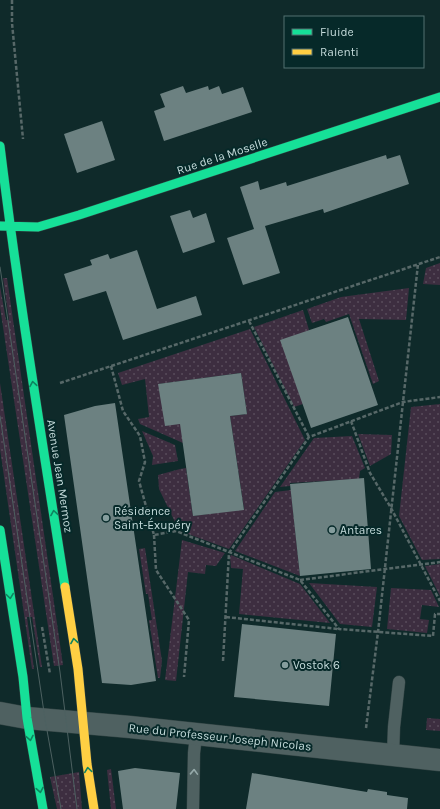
<svg xmlns="http://www.w3.org/2000/svg" width="440" height="809" viewBox="0 0 440 809" font-family="Karla,sans-serif">
<defs>
<pattern id="grass-dots" width="8" height="8" patternUnits="userSpaceOnUse"><rect width="8" height="8" fill="#3d2e40"/><path d="M2 2h.1M6 6h.1" fill="none" stroke="#584c5b" stroke-width="1.8" stroke-linecap="round"/></pattern>
</defs>
<rect width="100%" height="100%" fill="#0f2a2a"/>
<path fill="url(#grass-dots)" d="M 440,263 L 440,285 L 423,284 L 426,268 Z
M 3,278 L 7,278 L 63,665 L 54,666 L 0,307 L 0,286 L 6,320 L 9,320 Z
M 409,288 L 406,320 L 359,319 L 379,381 L 373,384 L 349,314 L 326,322 L 324,319 L 312,323 L 307,309 L 341,297 Z
M 303,310 L 309,330 L 303,404 L 294,407 L 254,327 Z
M 250,329 L 305,440 L 229,549 L 188,534 L 176,524 L 159,489 L 158,475 L 180,469 L 186,468 L 193,516 L 244,509 L 230,416 L 247,414 L 241,373 L 159,384 L 188,422 L 191,442 L 183,443 L 140,424 L 138,419 L 149,417 L 145,379 L 122,385 L 118,373 Z
M 0,383 L 42,667 L 40,667 L 32,617 L 27,617 L 34,669 L 32,669 L 0,449 Z
M 440,404 L 440,559 L 422,560 L 399,516 L 411,407 Z
M 142,431 L 175,445 L 178,461 L 152,465 L 153,456 Z
M 358,434 L 392,435 L 391,454 L 370,466 Z
M 352,436 L 365,468 L 360,471 L 359,479 L 290,483 L 290,486 L 280,487 L 314,438 Z
M 291,490 L 300,576 L 235,551 L 275,492 Z
M 182,540 L 225,553 L 216,566 L 206,565 L 205,574 L 188,572 L 176,681 L 165,680 Z
M 145,548 L 162,661 L 160,678 L 158,678 L 149,620 L 152,620 L 148,594 L 146,594 L 139,549 Z
M 231,555 L 300,584 L 330,623 L 239,614 L 243,569 L 231,568 L 230,557 Z
M 440,564 L 440,596 L 425,566 Z
M 309,583 L 377,587 L 372,627 L 340,624 Z
M 391,588 L 431,590 L 439,607 L 422,605 L 420,619 L 429,620 L 427,633 L 387,629 Z
M 427,718 L 440,719 L 440,731 L 426,730 Z
M 111,769 L 116,809 L 111,809 L 107,770 Z
M 79,772 L 82,809 L 57,809 L 50,777 Z"/>
<path fill="#6c8181" d="M 183,86 L 186,93 L 208,86 L 209,90 L 219,86 L 222,94 L 243,87 L 252,112 L 164,141 L 154,111 L 165,107 L 160,94 Z
M 102,121 L 115,160 L 77,173 L 64,134 Z
M 386,155 L 387,159 L 400,155 L 409,184 L 324,213 L 323,209 L 265,226 L 280,273 L 243,285 L 227,238 L 254,229 L 240,187 L 258,181 L 260,190 L 286,182 L 287,186 Z
M 190,210 L 193,218 L 206,213 L 215,242 L 183,253 L 170,216 Z
M 137,250 L 157,309 L 196,296 L 202,315 L 123,340 L 106,291 L 73,301 L 64,274 L 92,265 L 90,260 L 108,254 L 110,259 Z
M 348,317 L 378,405 L 311,428 L 280,340 Z
M 241,373 L 247,414 L 230,416 L 244,510 L 193,516 L 180,424 L 165,426 L 158,384 Z
M 115,403 L 156,681 L 131,685 L 102,683 L 64,415 L 95,406 Z
M 364,478 L 371,569 L 300,576 L 290,484 Z
M 242,624 L 336,634 L 329,706 L 234,697 Z
M 135,768 L 180,773 L 176,809 L 123,809 L 118,771 Z
M 252,773 L 367,792 L 368,789 L 387,792 L 387,795 L 408,798 L 407,809 L 246,809 Z"/>
<g fill="none" stroke-linecap="round" stroke-linejoin="round">
<defs>
<path id="lane" d="M 393,755 L 394,727 L 399,682
M 193,809 L 194,753 L 196,735"/>
<path id="street" d="M 0,713 L 27,718 L 130,727 L 440,760"/>
<path id="fast" d="M 0,146 C 18,294 42,440 65,587
M 0,226 L 38,227 L 79,215 L 440,97
M 0,530 L 23,677 L 27,718 L 43,809"/>
<path id="slow" d="M 65,587 L 78,669 L 87,764 L 94,809"/>
</defs>
<use href="#lane" stroke="#314343" stroke-width="13"/>
<use href="#street" stroke="#314343" stroke-width="23"/>
<use href="#fast" stroke="#314343" stroke-width="10"/>
<use href="#slow" stroke="#314343" stroke-width="10"/>
<path stroke="#576868" stroke-width="2.5" stroke-dasharray="4 2" stroke-linecap="butt" d="M 12,0 L 12,23 L 23,139
M 249,321 L 309,437
M 111,366 L 123,411 L 140,436 L 145,462 L 139,481 L 154,535 L 176,531 L 300,580 L 339,629 L 433,636 L 435,614 L 440,614
M 60,383 L 440,257
M 351,421 L 370,473 L 391,508 L 440,601
M 154,535 L 156,570 L 189,620 L 184,677
M 300,580 L 440,562
M 226,617 L 338,629
M 42,627 L 50,674
M 223,661 L 229,553 L 309,437 L 403,402 L 440,397
M 366,728 L 378,632 L 418,264"/>
<use href="#lane" stroke="#4f6161" stroke-width="12"/>
<use href="#street" stroke="#4f6161" stroke-width="22"/>
<use href="#fast" stroke="#16e098" stroke-width="9"/>
<use href="#slow" stroke="#ffcf43" stroke-width="9"/>
<path stroke="#4d6161" stroke-width="1" d="M 0,267 L 60,672 L 77,809
M 0,416 L 45,719 L 61,809"/>
</g>
<defs><path id="oneway-chevron" d="M-2-3.5L2.5 0L-2 3.5" fill="none" stroke-width="1.6" stroke-linecap="round" stroke-linejoin="round"/></defs>
<g stroke="#0e8460">
<use href="#oneway-chevron" transform="translate(33 384) rotate(-99)"/>
<use href="#oneway-chevron" transform="translate(54 513) rotate(-99)"/>
<use href="#oneway-chevron" transform="translate(10 596) rotate(82)"/>
<use href="#oneway-chevron" transform="translate(74 641) rotate(-99)"/>
<use href="#oneway-chevron" transform="translate(30 738) rotate(79)"/>
<use href="#oneway-chevron" transform="translate(88 770) rotate(-98)"/>
<use href="#oneway-chevron" transform="translate(40 790) rotate(80)"/>
</g>
<use stroke="#96aaaa" href="#oneway-chevron" transform="translate(194 772) rotate(-88)"/>
<g fill="#859d9d" stroke="#062929" stroke-width="1.5">
<circle cx="106" cy="518" r="4"/>
<circle cx="332" cy="530" r="4"/>
<circle cx="285" cy="665" r="4"/>
</g>
<g text-anchor="middle" stroke-width="4" stroke-linejoin="round" paint-order="stroke">
<g font-size="12" fill="#c5dbdb" stroke="#062929">
<text transform="translate(222 156) rotate(-18)" y="4">Rue de la Moselle</text>
<text transform="translate(60 476) rotate(81)" y="4">Avenue Jean Mermoz</text>
<text transform="translate(220 737) rotate(6)" y="4">Rue du Professeur Joseph Nicolas</text>
</g>
<g font-size="12" fill="#c5dbdb" stroke="#062929" text-anchor="start">
<text x="114" y="515">Résidence<tspan x="114" dy="14">Saint-Éxupéry</tspan></text>
<text x="340" y="534">Antares</text>
<text x="293" y="669">Vostok 6</text>
</g>
</g>
<rect x="284" y="16" width="140" height="52" fill="#062929" stroke="#527070"/>
<rect x="292" y="29" width="20" height="6" fill="#16e098" stroke="#527070"/>
<text x="320" y="36" font-size="12" fill="#c5dbdb">Fluide</text>
<rect x="292" y="49" width="20" height="6" fill="#ffcf43" stroke="#527070"/>
<text x="320" y="56" font-size="12" fill="#c5dbdb">Ralenti</text>
</svg>
